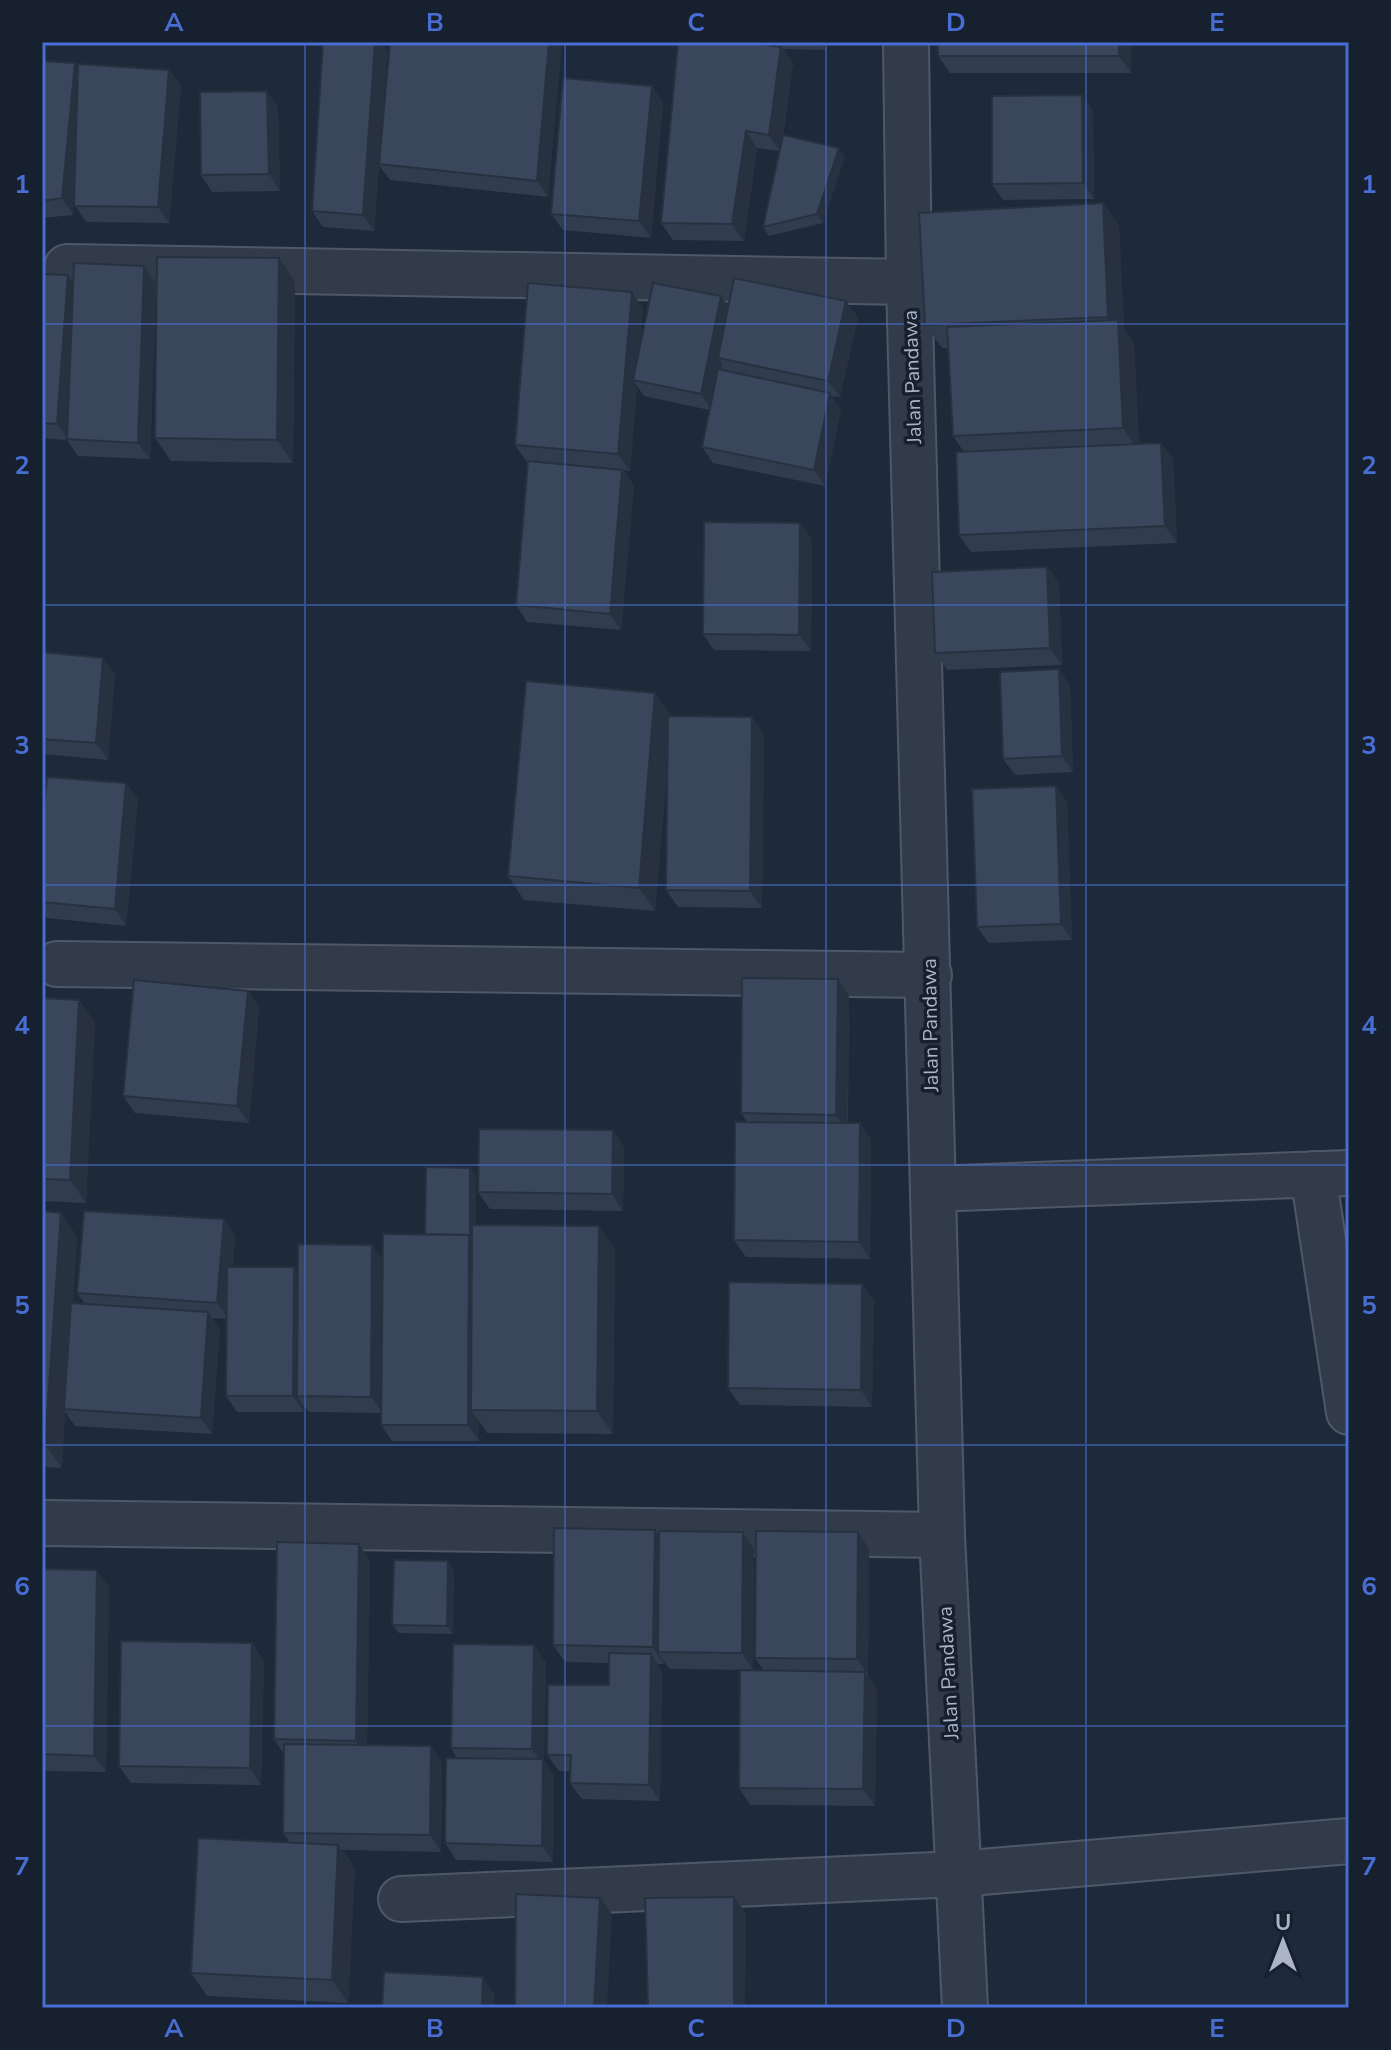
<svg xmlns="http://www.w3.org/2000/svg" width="1391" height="2050" viewBox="0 0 1391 2050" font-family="'Nunito Sans',sans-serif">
<rect width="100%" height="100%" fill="#1e293a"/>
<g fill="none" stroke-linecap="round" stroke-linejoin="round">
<defs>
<path id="street" d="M 906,42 L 909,282 L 942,1535 L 965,2008
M 67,267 L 909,282
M 57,964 L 929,975
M 1313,1174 L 1349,1412
M 933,1189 L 1349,1173
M 42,1523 L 942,1535
M 401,1899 L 958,1874 L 1349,1841"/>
</defs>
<use href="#street" stroke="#4f5868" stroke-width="48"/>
<use href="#street" stroke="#323b4a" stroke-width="44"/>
</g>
<path fill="#313c4e" d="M 562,42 L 548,197 L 390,180 L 379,165 L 374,231 L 323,227 L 312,211 L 387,51 L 381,138 Z
M 678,42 L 827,42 L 826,50 L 783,49 L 793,63 L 783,136 L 845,156 L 823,223 L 769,236 L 763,227 L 779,151 L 757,148 L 744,241 L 673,240 L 661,223 Z
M 1131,42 L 1131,73 L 950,73 L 938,56 Z
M 42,61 L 75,63 L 78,67 L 169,70 L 181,86 L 169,223 L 86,222 L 74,204 L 73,215 L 42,218 Z
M 1082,95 L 1093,111 L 1094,199 L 1003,200 L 992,184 Z
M 663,102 L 651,238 L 563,230 L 551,214 Z
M 278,107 L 280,191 L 212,192 L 201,175 Z
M 1103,203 L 1119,226 L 1124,329 L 1134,343 L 1139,444 L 1161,443 L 1173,459 L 1177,543 L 971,552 L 959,535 L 964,452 L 953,436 L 948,348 L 942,348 L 925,325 Z
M 279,258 L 295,282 L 293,463 L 171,461 L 155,438 Z
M 42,274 L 73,283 L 156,283 L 150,459 L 78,456 L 67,440 L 42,438 Z
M 632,292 L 643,309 L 640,342 L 721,296 L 728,307 L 858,317 L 840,397 L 831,396 L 841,410 L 825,486 L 713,463 L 702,447 L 709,410 L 644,396 L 637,386 L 630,471 L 623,470 L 634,486 L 621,630 L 527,622 L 516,605 L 537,462 L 526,461 L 515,445 Z
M 812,539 L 811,651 L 714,650 L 703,634 Z
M 1047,567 L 1059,583 L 1062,665 L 947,670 L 935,653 Z
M 42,652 L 115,674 L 108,760 L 42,754 Z
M 1059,669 L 1070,686 L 1073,772 L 1015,775 L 1003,759 Z
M 672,716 L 764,734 L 762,908 L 678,907 L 666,890 L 668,759 L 655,911 L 524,900 L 508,876 Z
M 126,783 L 138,799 L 126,926 L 47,918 L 42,911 L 42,902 Z
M 1056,786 L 1067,802 L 1072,940 L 989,943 L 977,927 Z
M 838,979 L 849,996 L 848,1123 L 860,1123 L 871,1140 L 870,1259 L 746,1257 L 734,1240 L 747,1122 L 741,1113 Z
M 248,991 L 259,1007 L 249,1123 L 135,1113 L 123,1096 Z
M 42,998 L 79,1000 L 95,1023 L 86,1203 L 42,1201 Z
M 624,1147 L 623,1211 L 490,1209 L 478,1192 Z
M 470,1168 L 476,1176 L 476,1225 L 615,1249 L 613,1434 L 487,1433 L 479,1421 L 479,1441 L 392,1441 L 381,1425 L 381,1413 L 309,1412 L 304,1406 L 304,1412 L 237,1412 L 226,1396 L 226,1319 L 212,1318 L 220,1329 L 212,1434 L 75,1426 L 65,1412 L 62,1468 L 42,1467 L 42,1211 L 77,1236 L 73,1303 L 85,1304 L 77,1293 L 224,1219 L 235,1236 L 233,1267 L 294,1267 L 298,1273 L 382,1260 L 425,1234 Z
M 862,1284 L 874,1300 L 872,1407 L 740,1405 L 728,1388 Z
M 655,1530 L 659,1536 L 754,1549 L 753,1670 L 670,1669 L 664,1662 L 664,1664 L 657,1664 L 662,1671 L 660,1801 L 582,1799 L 570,1783 L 570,1771 L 559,1771 L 547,1755 L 609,1685 L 609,1663 L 565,1662 L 553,1645 Z
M 858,1532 L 869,1549 L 868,1675 L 867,1675 L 877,1689 L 875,1806 L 750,1805 L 739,1788 L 764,1671 L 755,1658 Z
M 370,1560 L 367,1745 L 442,1763 L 441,1852 L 342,1850 L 355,1868 L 348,2003 L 207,1996 L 191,1973 L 290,1843 L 283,1833 L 284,1754 L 274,1739 Z
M 448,1561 L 454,1570 L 453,1634 L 399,1633 L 392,1625 Z
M 42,1569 L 109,1586 L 106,1772 L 42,1771 Z
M 252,1643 L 264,1660 L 261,1785 L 131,1783 L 119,1766 Z
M 546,1662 L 544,1761 L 554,1775 L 553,1862 L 456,1860 L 445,1843 L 457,1758 L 451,1748 Z"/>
<path fill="#283140" d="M 375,42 L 381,42 L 387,51 L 374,231 L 363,215 Z
M 549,42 L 562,42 L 548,197 L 537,181 Z
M 821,42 L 827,42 L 826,50 Z
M 1119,42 L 1131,42 L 1131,73 L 1119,56 Z
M 781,47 L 793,63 L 780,151 L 769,135 Z
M 75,63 L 87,79 L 73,215 L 62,198 Z
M 169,70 L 181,86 L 169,223 L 158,207 Z
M 652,86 L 663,102 L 651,238 L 639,221 Z
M 267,91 L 278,107 L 280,191 L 269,174 Z
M 1082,95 L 1093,111 L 1094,199 L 1083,183 Z
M 746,131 L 757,148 L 744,241 L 732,224 Z
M 839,148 L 845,156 L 823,223 L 817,214 Z
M 1103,203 L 1119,226 L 1124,329 L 1134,343 L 1139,451 L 1123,428 L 1118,331 L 1108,317 Z
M 279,258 L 295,282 L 293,463 L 277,440 Z
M 144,266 L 156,283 L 150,459 L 138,443 Z
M 68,275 L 79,292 L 69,440 L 57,424 Z
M 632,292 L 643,309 L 637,381 L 633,380 L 637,386 L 630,471 L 618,454 Z
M 721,296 L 732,313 L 718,358 L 722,364 L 712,411 L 701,394 Z
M 846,301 L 858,317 L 840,397 L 828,381 Z
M 830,393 L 841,410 L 825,486 L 814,470 Z
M 1161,443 L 1173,459 L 1177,543 L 1165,526 Z
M 622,470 L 634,486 L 621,630 L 610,614 Z
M 800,523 L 812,539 L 811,651 L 799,635 Z
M 1047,567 L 1059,583 L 1062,665 L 1050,648 Z
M 103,658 L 115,674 L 108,760 L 96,743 Z
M 1059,669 L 1070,686 L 1073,772 L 1062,756 Z
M 655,693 L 672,716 L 655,911 L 639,888 Z
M 752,717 L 764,734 L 762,908 L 750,891 Z
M 126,783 L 138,799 L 126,926 L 115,909 Z
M 1056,786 L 1067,802 L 1072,940 L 1061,924 Z
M 838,979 L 849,996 L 847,1131 L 836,1115 Z
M 248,991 L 259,1007 L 249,1123 L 237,1106 Z
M 79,1000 L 95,1023 L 86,1203 L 70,1180 Z
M 860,1123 L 871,1140 L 870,1259 L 859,1242 Z
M 613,1130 L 624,1147 L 623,1211 L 612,1194 Z
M 470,1168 L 476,1176 L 476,1245 L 470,1236 Z
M 61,1213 L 77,1236 L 66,1409 L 64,1409 L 65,1412 L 62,1468 L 45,1445 Z
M 224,1219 L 235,1236 L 229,1319 L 217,1303 Z
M 599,1226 L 615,1249 L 613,1434 L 597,1411 Z
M 469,1235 L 480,1251 L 471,1410 L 479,1421 L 479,1441 L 468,1425 Z
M 372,1245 L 384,1262 L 383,1413 L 371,1397 Z
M 294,1267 L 305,1284 L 297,1396 L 304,1406 L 304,1412 L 293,1396 Z
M 862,1284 L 874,1300 L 872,1407 L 861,1390 Z
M 208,1312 L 220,1329 L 212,1434 L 201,1418 Z
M 655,1530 L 666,1547 L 658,1652 L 664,1662 L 664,1664 L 653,1647 Z
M 743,1532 L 754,1549 L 753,1670 L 742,1653 Z
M 858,1532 L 869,1549 L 868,1675 L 857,1659 Z
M 359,1544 L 370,1560 L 367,1758 L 356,1741 Z
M 448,1561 L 454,1570 L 453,1634 L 447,1626 Z
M 97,1570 L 109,1586 L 106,1772 L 94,1756 Z
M 252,1643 L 264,1660 L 261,1785 L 250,1768 Z
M 534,1645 L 546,1662 L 544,1761 L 554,1775 L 553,1862 L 542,1846 L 543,1764 L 532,1749 Z
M 651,1654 L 662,1671 L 660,1801 L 649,1785 Z
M 865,1672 L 877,1689 L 875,1806 L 863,1789 Z
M 431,1746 L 442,1763 L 441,1852 L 430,1835 Z
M 338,1845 L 355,1868 L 348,2003 L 332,1980 Z
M 734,1897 L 746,1913 L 745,2008 L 734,2008 Z
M 600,1898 L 612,1914 L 607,2008 L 594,2008 Z
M 483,1977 L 495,1994 L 494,2008 L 482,2008 Z"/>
<path fill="#39465b" stroke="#283140" stroke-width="2" d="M 323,42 L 375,42 L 363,215 L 312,211 Z
M 390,42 L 549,42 L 537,181 L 379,164 Z
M 678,42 L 745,42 L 781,47 L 769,135 L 746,131 L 732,224 L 661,223 Z
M 938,42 L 1119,42 L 1119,56 L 938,56 Z
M 42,61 L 75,63 L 62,198 L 42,201 Z
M 78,64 L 169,70 L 158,207 L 74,206 Z
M 563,78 L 652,86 L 639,221 L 551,214 Z
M 267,91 L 269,174 L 201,175 L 200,92 Z
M 1082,95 L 1083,183 L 992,184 L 992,96 Z
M 783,135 L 839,148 L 817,214 L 763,227 Z
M 1103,203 L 1108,317 L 925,325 L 919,213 Z
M 157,257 L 279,258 L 277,440 L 155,438 Z
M 74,263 L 144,266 L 138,443 L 67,439 Z
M 42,274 L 68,275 L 57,424 L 42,423 Z
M 734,278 L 846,301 L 828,381 L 718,358 Z
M 528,283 L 632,292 L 618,454 L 515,445 Z
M 653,283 L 721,296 L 701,394 L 633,380 Z
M 1118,320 L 1123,428 L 953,436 L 947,327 Z
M 718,369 L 830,393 L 814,470 L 702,447 Z
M 1161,443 L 1165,526 L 959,535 L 956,452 Z
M 528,461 L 622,470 L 610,614 L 516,605 Z
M 704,522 L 800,523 L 799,635 L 703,634 Z
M 1047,567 L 1050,648 L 935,653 L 932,572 Z
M 42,652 L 103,658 L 96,743 L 42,739 Z
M 1059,669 L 1062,756 L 1003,759 L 1000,672 Z
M 526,681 L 655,693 L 639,888 L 508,876 Z
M 668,716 L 752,717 L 750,891 L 666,890 Z
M 47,777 L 126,783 L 115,909 L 42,902 L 42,830 Z
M 1056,786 L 1061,924 L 977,927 L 972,789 Z
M 742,978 L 838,979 L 836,1115 L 741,1113 Z
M 134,980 L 248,991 L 237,1106 L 123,1096 Z
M 42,998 L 79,1000 L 70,1180 L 42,1179 Z
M 735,1122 L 860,1123 L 859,1242 L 734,1240 Z
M 479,1129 L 613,1130 L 612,1194 L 478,1192 Z
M 426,1167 L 470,1168 L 470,1236 L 469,1236 L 469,1235 L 425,1234 Z
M 42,1211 L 61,1213 L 45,1445 L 42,1445 Z
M 84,1211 L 224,1219 L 217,1303 L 77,1293 Z
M 472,1225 L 599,1226 L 597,1411 L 471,1410 Z
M 383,1234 L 469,1235 L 468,1425 L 381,1425 Z
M 298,1244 L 372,1245 L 371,1397 L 297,1396 Z
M 227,1267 L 294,1267 L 293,1396 L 226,1396 Z
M 729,1282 L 862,1284 L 861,1390 L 728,1388 Z
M 71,1303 L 208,1312 L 201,1418 L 64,1409 Z
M 554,1528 L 655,1530 L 653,1647 L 553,1645 Z
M 659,1531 L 743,1532 L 742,1653 L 658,1652 Z
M 756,1531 L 858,1532 L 857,1659 L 755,1658 Z
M 277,1542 L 359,1544 L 356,1741 L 274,1739 Z
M 394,1560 L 448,1561 L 447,1626 L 392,1625 Z
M 42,1569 L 97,1570 L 94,1756 L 42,1754 Z
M 121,1641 L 252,1643 L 250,1768 L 119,1766 Z
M 453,1644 L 534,1645 L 532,1749 L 451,1748 Z
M 609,1653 L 651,1654 L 649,1785 L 570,1783 L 571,1755 L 547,1755 L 548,1685 L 609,1685 Z
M 740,1670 L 865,1672 L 863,1789 L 739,1788 Z
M 284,1744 L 431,1746 L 430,1835 L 283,1833 Z
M 446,1758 L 543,1759 L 542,1846 L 445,1843 Z
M 198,1838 L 338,1845 L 332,1980 L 191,1973 Z
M 516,1894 L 600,1898 L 594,2008 L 515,2008 Z
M 734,1897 L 734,2008 L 648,2008 L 645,1898 Z
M 384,1972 L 483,1977 L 482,2008 L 382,2008 Z"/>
<path fill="none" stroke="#486dd3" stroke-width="2" stroke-opacity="0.55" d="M 305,42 L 305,2008M 565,42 L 565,2008M 826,42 L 826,2008M 1086,42 L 1086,2008M 42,324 L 1349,324M 42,605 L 1349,605M 42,885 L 1349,885M 42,1165 L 1349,1165M 42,1445 L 1349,1445M 42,1726 L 1349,1726"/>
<g text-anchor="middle" stroke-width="7" stroke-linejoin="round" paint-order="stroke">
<g font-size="20" fill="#acb5c7" stroke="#17202f">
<text transform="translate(912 377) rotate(-92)" y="7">Jalan Pandawa</text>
<text transform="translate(930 1025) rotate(-91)" y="7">Jalan Pandawa</text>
<text transform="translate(948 1673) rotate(-93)" y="7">Jalan Pandawa</text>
</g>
</g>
<rect width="1391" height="2050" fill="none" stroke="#17202f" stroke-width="88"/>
<g transform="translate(1283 1942)" stroke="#17202f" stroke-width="6" paint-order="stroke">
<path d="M0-6L14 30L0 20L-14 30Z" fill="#acb5c7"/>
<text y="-12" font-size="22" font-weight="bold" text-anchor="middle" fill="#acb5c7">U</text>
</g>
<rect x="44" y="44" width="1303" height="1962" fill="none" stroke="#486dd3" stroke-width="3"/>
<g font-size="26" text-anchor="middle" font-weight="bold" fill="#486dd3">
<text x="174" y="31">A</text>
<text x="435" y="31">B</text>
<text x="696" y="31">C</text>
<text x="956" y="31">D</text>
<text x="1217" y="31">E</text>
<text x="22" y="193">1</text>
<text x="1369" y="193">1</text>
<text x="22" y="474">2</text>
<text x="1369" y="474">2</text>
<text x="22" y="754">3</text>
<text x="1369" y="754">3</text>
<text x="22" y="1034">4</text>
<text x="1369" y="1034">4</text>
<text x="22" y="1314">5</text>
<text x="1369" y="1314">5</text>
<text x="22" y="1595">6</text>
<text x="1369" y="1595">6</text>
<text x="22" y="1875">7</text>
<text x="1369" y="1875">7</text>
<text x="174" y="2037">A</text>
<text x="435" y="2037">B</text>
<text x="696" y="2037">C</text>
<text x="956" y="2037">D</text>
<text x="1217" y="2037">E</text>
</g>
</svg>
